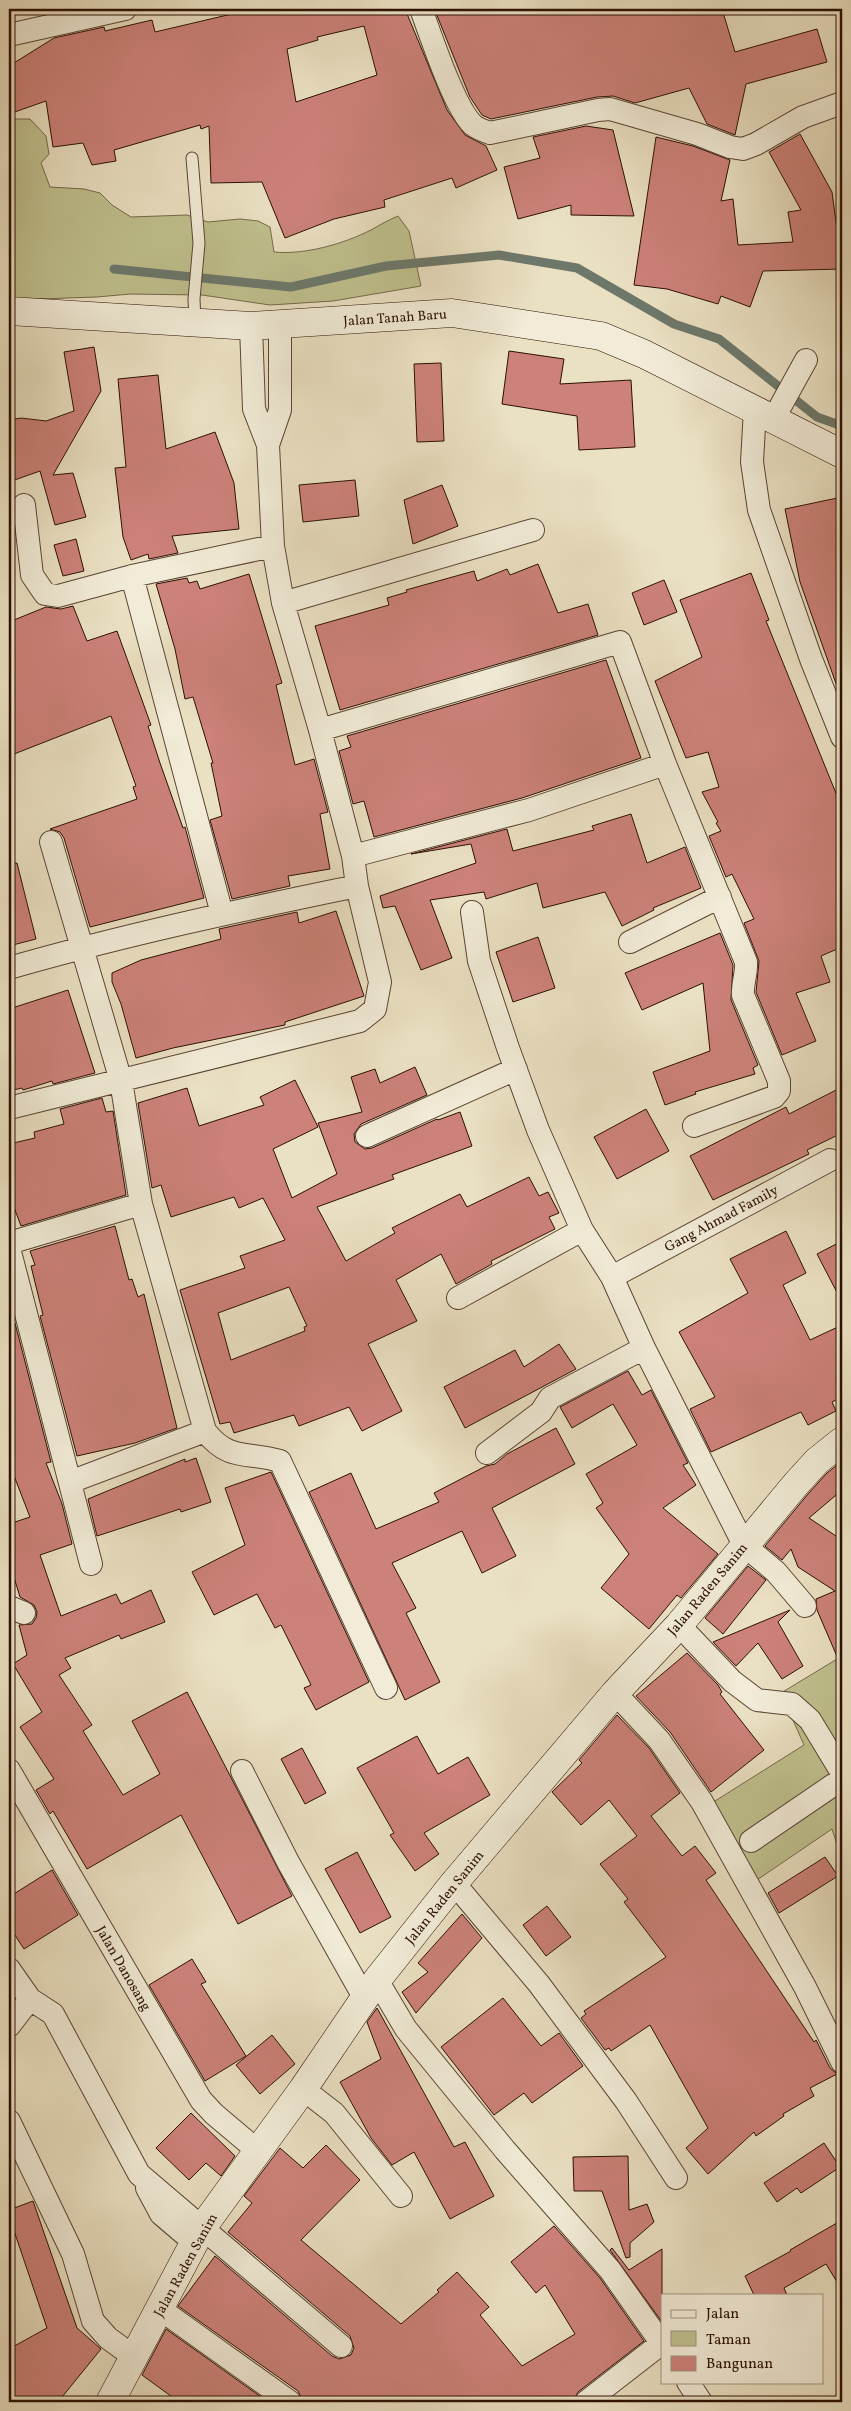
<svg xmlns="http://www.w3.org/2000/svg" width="851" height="2411" viewBox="0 0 851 2411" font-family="Vollkorn,serif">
<rect width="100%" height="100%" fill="#eae0c2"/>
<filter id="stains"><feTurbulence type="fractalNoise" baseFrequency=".004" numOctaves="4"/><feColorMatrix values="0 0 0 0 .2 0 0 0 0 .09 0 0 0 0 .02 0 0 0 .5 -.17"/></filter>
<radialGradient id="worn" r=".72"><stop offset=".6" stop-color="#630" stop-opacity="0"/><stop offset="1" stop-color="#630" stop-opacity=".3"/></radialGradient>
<path fill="#bfc08e" stroke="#766849" d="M 9,119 L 30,119 L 46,136 L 49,154 L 41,163 L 50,187 L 84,189 L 100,193 L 112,205 L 131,217 L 187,215 L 208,222 L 240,219 L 258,221 L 270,227 L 274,252 C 305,255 343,244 371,230 C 380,225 388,220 398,216 L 409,231 L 421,286 L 333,301 L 270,305 L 202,295 L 130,294 L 97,297 L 9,300 Z
M 842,1656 L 842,1860 L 832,1829 L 751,1884 L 707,1806 L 804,1745 L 781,1693 Z"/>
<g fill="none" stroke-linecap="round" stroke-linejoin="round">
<path stroke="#6d786b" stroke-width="9" d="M 114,269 L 291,287 L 386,266 L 499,255 L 577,268 L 674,324 L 719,339 L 817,417 L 842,426"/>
</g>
<path fill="#cc8179" stroke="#2c1004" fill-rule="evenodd" d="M 253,9 L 405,9 L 447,110 L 465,135 L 486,146 L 497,170 L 456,188 L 452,178 L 384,200 L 385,207 L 334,219 L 285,238 L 262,182 L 211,183 L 209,126 L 201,129 L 200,125 L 114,150 L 116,161 L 92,165 L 83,143 L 53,147 L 46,101 L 9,114 L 9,66 L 54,38 L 104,27 L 105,31 L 152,20 L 155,32 ZM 364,26 L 377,75 L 296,102 L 287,49 L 318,40 L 317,37 Z
M 453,9 L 722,9 L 735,52 L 817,29 L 827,62 L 746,84 L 735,135 L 707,124 L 689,88 L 635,103 L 613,96 L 597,97 L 491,119 L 482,115 L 470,97 L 436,13 Z
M 586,126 L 613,130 L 634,216 L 571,215 L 571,205 L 518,219 L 504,167 L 540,158 L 533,137 Z
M 800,134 L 832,192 L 838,237 L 842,237 L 842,269 L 763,271 L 750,307 L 721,296 L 718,304 L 667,289 L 634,285 L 656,137 L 693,146 L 730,160 L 721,201 L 733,199 L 738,245 L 793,242 L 788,212 L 801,210 L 769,152 Z
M 94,347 L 101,391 L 53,475 L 73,473 L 86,517 L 55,525 L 40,471 L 9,482 L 9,420 L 21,418 L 46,421 L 74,411 L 64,352 Z
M 509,351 L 564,359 L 560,384 L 631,380 L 635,447 L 579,450 L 577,416 L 502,404 Z
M 441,363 L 444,441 L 417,442 L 414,364 Z
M 158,375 L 166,449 L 215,432 L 234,483 L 239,529 L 172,536 L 178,553 L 149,559 L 148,554 L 131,560 L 123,537 L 115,468 L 126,467 L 118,379 Z
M 355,480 L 359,516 L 303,522 L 299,485 Z
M 442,485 L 458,526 L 413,544 L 404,500 Z
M 842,497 L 842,692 L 839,692 L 800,582 L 785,509 Z
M 76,539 L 84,571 L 63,576 L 54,545 Z
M 538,564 L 558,613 L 588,604 L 598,635 L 340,710 L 315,626 L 389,605 L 387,598 L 407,592 L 406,590 L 474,571 L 477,581 L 507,569 L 510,575 Z
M 751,573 L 769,620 L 766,621 L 842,808 L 842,947 L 821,956 L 830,982 L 796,993 L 816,1041 L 782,1055 L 756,992 L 759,961 L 744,923 L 754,919 L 732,874 L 726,877 L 709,836 L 721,831 L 716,823 L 718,822 L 702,792 L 719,787 L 708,752 L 686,758 L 655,681 L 702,657 L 680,600 Z
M 249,574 L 282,683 L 276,685 L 295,765 L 314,759 L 328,812 L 320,814 L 330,869 L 288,876 L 290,886 L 232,899 L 210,820 L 222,816 L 211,763 L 213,763 L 193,697 L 185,699 L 175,649 L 156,584 L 187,578 L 189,583 L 197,581 L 200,589 Z
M 664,580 L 677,612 L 644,625 L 632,593 Z
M 73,606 L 87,641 L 117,631 L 151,725 L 148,726 L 160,763 L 183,828 L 185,827 L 204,898 L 90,927 L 64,838 L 60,832 L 50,829 L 137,799 L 133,787 L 136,786 L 111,716 L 9,756 L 9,622 L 46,607 L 61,609 Z
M 606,660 L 641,758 L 522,798 L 374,837 L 364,801 L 353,804 L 339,751 L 351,747 L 347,736 Z
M 631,814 L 647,863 L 685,847 L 701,888 L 653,908 L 654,910 L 622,926 L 605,892 L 543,908 L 537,883 L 486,899 L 484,892 L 430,900 L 452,958 L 421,970 L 395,906 L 383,908 L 380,896 L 476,863 L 471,844 L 411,854 L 507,829 L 513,851 L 594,830 L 592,826 Z
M 17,863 L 36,939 L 9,946 L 9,864 Z
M 336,911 L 364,996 L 285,1022 L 285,1025 L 173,1048 L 136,1058 L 121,1004 L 112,982 L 112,973 L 141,960 L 221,939 L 219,929 L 297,912 L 299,923 Z
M 720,933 L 733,965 L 731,1000 L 758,1065 L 753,1068 L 755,1074 L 695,1092 L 696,1094 L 665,1105 L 653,1072 L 710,1051 L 703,983 L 642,1010 L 625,973 Z
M 538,937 L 555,988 L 513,1002 L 496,952 Z
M 68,990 L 95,1073 L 53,1084 L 52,1081 L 23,1090 L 22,1088 L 9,1091 L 9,1009 Z
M 415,1067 L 427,1095 L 361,1124 L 354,1134 L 355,1142 L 365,1149 L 372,1148 L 437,1119 L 438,1120 L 460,1112 L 472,1146 L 392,1175 L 394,1179 L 317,1207 L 346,1261 L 395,1233 L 392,1228 L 460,1194 L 467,1207 L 529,1177 L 539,1196 L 548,1192 L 559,1213 L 549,1217 L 555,1229 L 491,1261 L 492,1264 L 456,1284 L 441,1254 L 396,1280 L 417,1321 L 368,1344 L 402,1411 L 362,1431 L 349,1407 L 299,1426 L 294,1415 L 234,1433 L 230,1422 L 220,1424 L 180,1290 L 245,1268 L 240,1256 L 285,1240 L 263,1198 L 239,1208 L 234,1197 L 171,1217 L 161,1185 L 152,1188 L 138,1103 L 187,1088 L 199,1126 L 264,1105 L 260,1097 L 295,1080 L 318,1127 L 273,1149 L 292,1198 L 337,1174 L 318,1123 L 362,1112 L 351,1077 L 375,1069 L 380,1083 ZM 289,1287 L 307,1326 L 304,1327 L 305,1331 L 231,1360 L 218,1313 Z
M 842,1087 L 842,1133 L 807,1150 L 809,1154 L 713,1200 L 690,1156 L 786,1107 L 789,1114 Z
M 102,1098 L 106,1112 L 113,1111 L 126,1195 L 21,1226 L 9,1194 L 9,1144 L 35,1138 L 34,1132 L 64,1124 L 60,1109 Z
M 646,1109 L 669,1151 L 617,1179 L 594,1137 Z
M 115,1226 L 129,1280 L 132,1279 L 138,1297 L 144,1294 L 177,1428 L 135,1443 L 77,1456 L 40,1316 L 43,1315 L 31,1266 L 35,1265 L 30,1251 Z
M 786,1231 L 806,1273 L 783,1285 L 810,1340 L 842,1325 L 842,1397 L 832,1402 L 836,1411 L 808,1425 L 801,1412 L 711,1452 L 690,1409 L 715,1397 L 679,1332 L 748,1293 L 730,1259 Z
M 842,1241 L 842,1302 L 817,1254 Z
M 15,1323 L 51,1462 L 46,1463 L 62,1504 L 72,1544 L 40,1555 L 61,1616 L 116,1594 L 121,1604 L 151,1590 L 165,1622 L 121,1639 L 119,1635 L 65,1658 L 71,1668 L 59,1675 L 92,1725 L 83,1731 L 123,1795 L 160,1774 L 132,1721 L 187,1692 L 292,1896 L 238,1924 L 181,1815 L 87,1869 L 53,1811 L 50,1814 L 36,1790 L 54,1779 L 20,1727 L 42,1712 L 13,1664 L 27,1655 L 19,1625 L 32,1624 L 36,1618 L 37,1612 L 34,1605 L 20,1597 L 9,1561 L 9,1524 L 30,1517 L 9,1463 L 9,1324 Z
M 559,1344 L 576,1369 L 465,1428 L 444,1387 L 515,1350 L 524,1367 Z
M 628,1371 L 642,1395 L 651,1390 L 688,1463 L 683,1465 L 696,1485 L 663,1508 L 718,1554 L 681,1598 L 677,1595 L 649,1629 L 601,1588 L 629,1554 L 596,1508 L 603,1503 L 586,1474 L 637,1445 L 613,1404 L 572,1428 L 560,1407 Z
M 556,1428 L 575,1464 L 492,1508 L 516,1556 L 482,1573 L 462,1531 L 392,1563 L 416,1608 L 406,1613 L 440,1682 L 405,1700 L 309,1492 L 351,1473 L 376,1529 L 439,1502 L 434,1493 L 486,1466 L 495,1464 L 507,1454 Z
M 196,1458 L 211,1502 L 181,1512 L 180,1509 L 97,1536 L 88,1499 L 185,1459 L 185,1462 Z
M 842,1461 L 842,1490 L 809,1518 L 842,1540 L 842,1668 L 817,1610 L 816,1599 L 835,1591 L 798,1567 L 791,1549 L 782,1560 L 765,1546 L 808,1494 L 827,1473 Z
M 271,1472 L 369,1682 L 316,1710 L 304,1688 L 311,1685 L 281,1625 L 275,1628 L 257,1594 L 214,1615 L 192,1572 L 245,1545 L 225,1488 Z
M 748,1566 L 766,1580 L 723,1634 L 705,1618 Z
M 790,1610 L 778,1622 L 803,1666 L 782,1679 L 758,1643 L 736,1666 L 713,1642 Z
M 687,1653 L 718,1685 L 722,1692 L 720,1694 L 764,1750 L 711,1792 L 670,1732 L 636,1696 Z
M 617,1715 L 649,1748 L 680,1793 L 651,1816 L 682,1856 L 695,1846 L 716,1873 L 706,1880 L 814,2042 L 816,2040 L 830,2068 L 837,2074 L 810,2088 L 814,2096 L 783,2114 L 784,2116 L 756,2136 L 754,2132 L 708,2174 L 686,2148 L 708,2128 L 650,2025 L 611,2051 L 609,2048 L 605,2050 L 581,2018 L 586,2014 L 584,2011 L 666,1957 L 624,1902 L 628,1899 L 600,1864 L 637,1836 L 609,1800 L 581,1825 L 552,1792 L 582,1763 L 579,1760 Z
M 417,1736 L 438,1774 L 468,1757 L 490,1795 L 424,1833 L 439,1854 L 415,1871 L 390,1835 L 394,1833 L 357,1768 Z
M 302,1748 L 326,1793 L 305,1804 L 281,1759 Z
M 357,1852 L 391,1917 L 360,1933 L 325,1869 Z
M 825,1857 L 838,1876 L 779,1913 L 768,1893 Z
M 52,1870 L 78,1915 L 24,1949 L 9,1926 L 9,1897 Z
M 547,1906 L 571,1937 L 546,1956 L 523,1925 Z
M 462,1914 L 482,1938 L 416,2013 L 402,1992 L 428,1972 L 418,1963 Z
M 192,1959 L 206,1982 L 201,1984 L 246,2056 L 205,2081 L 149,1985 Z
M 503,1998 L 541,2046 L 559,2033 L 583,2066 L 532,2103 L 524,2093 L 494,2115 L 441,2047 Z
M 377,2008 L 454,2147 L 465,2142 L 494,2196 L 450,2219 L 414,2152 L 392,2165 L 371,2138 L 340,2082 L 381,2059 L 367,2022 Z
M 272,2035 L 295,2064 L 260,2094 L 236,2065 Z
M 191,2113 L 235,2156 L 221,2176 L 206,2163 L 189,2180 L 156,2148 Z
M 824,2143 L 840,2167 L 801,2193 L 797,2188 L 777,2202 L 764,2183 Z
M 326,2145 L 360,2180 L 301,2240 L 401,2324 L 439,2292 L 437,2290 L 457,2272 L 489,2307 L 480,2315 L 522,2366 L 575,2334 L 545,2285 L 536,2293 L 511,2262 L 554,2226 L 600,2278 L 644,2341 L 578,2392 L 573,2402 L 303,2402 L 298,2391 L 178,2306 L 215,2256 L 332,2356 L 339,2359 L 351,2355 L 354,2348 L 350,2336 L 228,2232 L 252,2203 L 244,2196 L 280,2148 L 303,2168 Z
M 628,2156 L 629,2210 L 647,2204 L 654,2222 L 630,2243 L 630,2257 L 626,2258 L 602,2191 L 574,2191 L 573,2157 Z
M 33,2201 L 77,2328 L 101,2349 L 58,2402 L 9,2402 L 9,2349 L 47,2328 L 9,2216 L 9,2210 Z
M 842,2220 L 842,2290 L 826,2264 L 784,2288 L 787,2295 L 754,2295 L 745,2276 L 791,2251 L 790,2250 Z
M 612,2248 L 629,2270 L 662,2249 L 662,2322 L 610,2250 Z
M 166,2329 L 268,2402 L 179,2402 L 142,2375 Z"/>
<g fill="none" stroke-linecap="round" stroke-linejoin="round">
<defs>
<path id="lane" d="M 192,158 L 199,243 L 194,299 L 195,322"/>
<path id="street" d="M 421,9 C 431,36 454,107 473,125 C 478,129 484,131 490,133 L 598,110 L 610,109 L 697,134 L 730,147 L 743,149 L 756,144 L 803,117 L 842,103
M 9,35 L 125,9
M 755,409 L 752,462 L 759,510 L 811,659 L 842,737
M 774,418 L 806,360
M 268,445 L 280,410 L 280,325
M 24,505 L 32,575 L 45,594 L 58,596 L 132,576 L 273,546
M 132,576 L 222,914
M 283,603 L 533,530
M 320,730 L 620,642 L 665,764 L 746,962 C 747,974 742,983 743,995 L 779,1081 L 779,1091 L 774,1097 L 694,1126
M 51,842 L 121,1081 L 141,1204 L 205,1431 C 229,1462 247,1451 280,1461 L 386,1688
M 353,856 L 529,810 L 665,764
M 472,912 L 479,961 L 508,1048 L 538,1130 L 582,1230 L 612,1277 L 644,1348 L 744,1545 L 776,1572 L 805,1606
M 630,942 L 720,897
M 9,968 C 124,935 240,910 357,886
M 9,1108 L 360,1021 L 375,1009 L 380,982 L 357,886 L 353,856 L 320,730 L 283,603 L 273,546 L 268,445 L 254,409 L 251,326
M 367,1136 L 516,1069
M 9,1243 L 141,1204
M 9,1248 L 91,1564
M 612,1277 L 830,1160
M 458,1298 L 582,1230
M 487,1453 L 541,1412 L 550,1398 L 644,1348
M 70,1482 L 205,1431
M 9,1607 L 24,1613
M 679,1625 L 732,1681 L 757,1700 L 792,1704 L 810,1720 L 842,1773
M 615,1693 L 659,1740 L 702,1802 L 805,1987 L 842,2062
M 9,1770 L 201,2100 L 214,2114 L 258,2151
M 242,1771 L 288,1862 L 365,1999
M 751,1841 L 842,1779
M 454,1883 L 539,1984 L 626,2101 L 676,2178
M 9,1969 L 30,1999 L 53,2014 L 139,2174 L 341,2346
M 377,1980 L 406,2029 L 505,2150 L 610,2270 L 662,2344
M 9,2026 L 30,1999
M 303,2089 L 334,2113 L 401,2196
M 9,2121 L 73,2254 L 93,2321 L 108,2338 L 134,2357
M 147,2188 L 161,2214 L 195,2243
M 160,2309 L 290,2402
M 688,2382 L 701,2402
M 586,2402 L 662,2343"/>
<path id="secondary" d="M 9,311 L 251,326 L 452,313 L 601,336 L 644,354 L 842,454
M 110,2402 L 202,2228 L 303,2089 L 377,1980 L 454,1883 L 615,1693 L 679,1625 L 796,1484 L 817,1461 L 842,1441"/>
</defs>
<use href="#lane" stroke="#5c4434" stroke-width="13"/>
<use href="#street" stroke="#5c4434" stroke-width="24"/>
<use href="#secondary" stroke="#2c1004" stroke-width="29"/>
<use href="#lane" stroke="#f1ebd7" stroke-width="11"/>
<use href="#street" stroke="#f1ebd7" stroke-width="22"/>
<use href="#secondary" stroke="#f1ebd7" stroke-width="28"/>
</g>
<g text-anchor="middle" stroke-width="4" stroke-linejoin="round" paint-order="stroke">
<g font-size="14" fill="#2c1004" stroke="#f1ebd7">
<text transform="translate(395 317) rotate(-4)" y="5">Jalan Tanah Baru</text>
<text transform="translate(721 1218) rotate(-28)" y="5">Gang Ahmad Family</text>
<text transform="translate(707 1589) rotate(-50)" y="5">Jalan Raden Sanim</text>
<text transform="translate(444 1897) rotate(-51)" y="5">Jalan Raden Sanim</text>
<text transform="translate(124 1968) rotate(60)" y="5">Jalan Danosang</text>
<text transform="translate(185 2265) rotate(-61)" y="5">Jalan Raden Sanim</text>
</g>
</g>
<rect width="851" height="2411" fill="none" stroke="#eae0c2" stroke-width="30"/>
<rect x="10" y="10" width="831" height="2391" fill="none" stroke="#2c1004" stroke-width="2.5"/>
<rect x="15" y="15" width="821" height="2381" fill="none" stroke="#2c1004"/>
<rect x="661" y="2294" width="162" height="90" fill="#f1ebd7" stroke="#a29383"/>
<rect x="671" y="2310" width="25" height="8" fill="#f1ebd7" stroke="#a29383"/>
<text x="706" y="2318" font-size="15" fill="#2c1004">Jalan</text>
<rect x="671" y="2331" width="25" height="15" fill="#bfc08e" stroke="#a29383"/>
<text x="706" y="2344" font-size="15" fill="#2c1004">Taman</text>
<rect x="671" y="2356" width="25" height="15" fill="#cc8179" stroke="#a29383"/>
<text x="706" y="2368" font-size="15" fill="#2c1004">Bangunan</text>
<rect width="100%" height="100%" filter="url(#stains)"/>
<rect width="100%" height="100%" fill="url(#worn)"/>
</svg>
